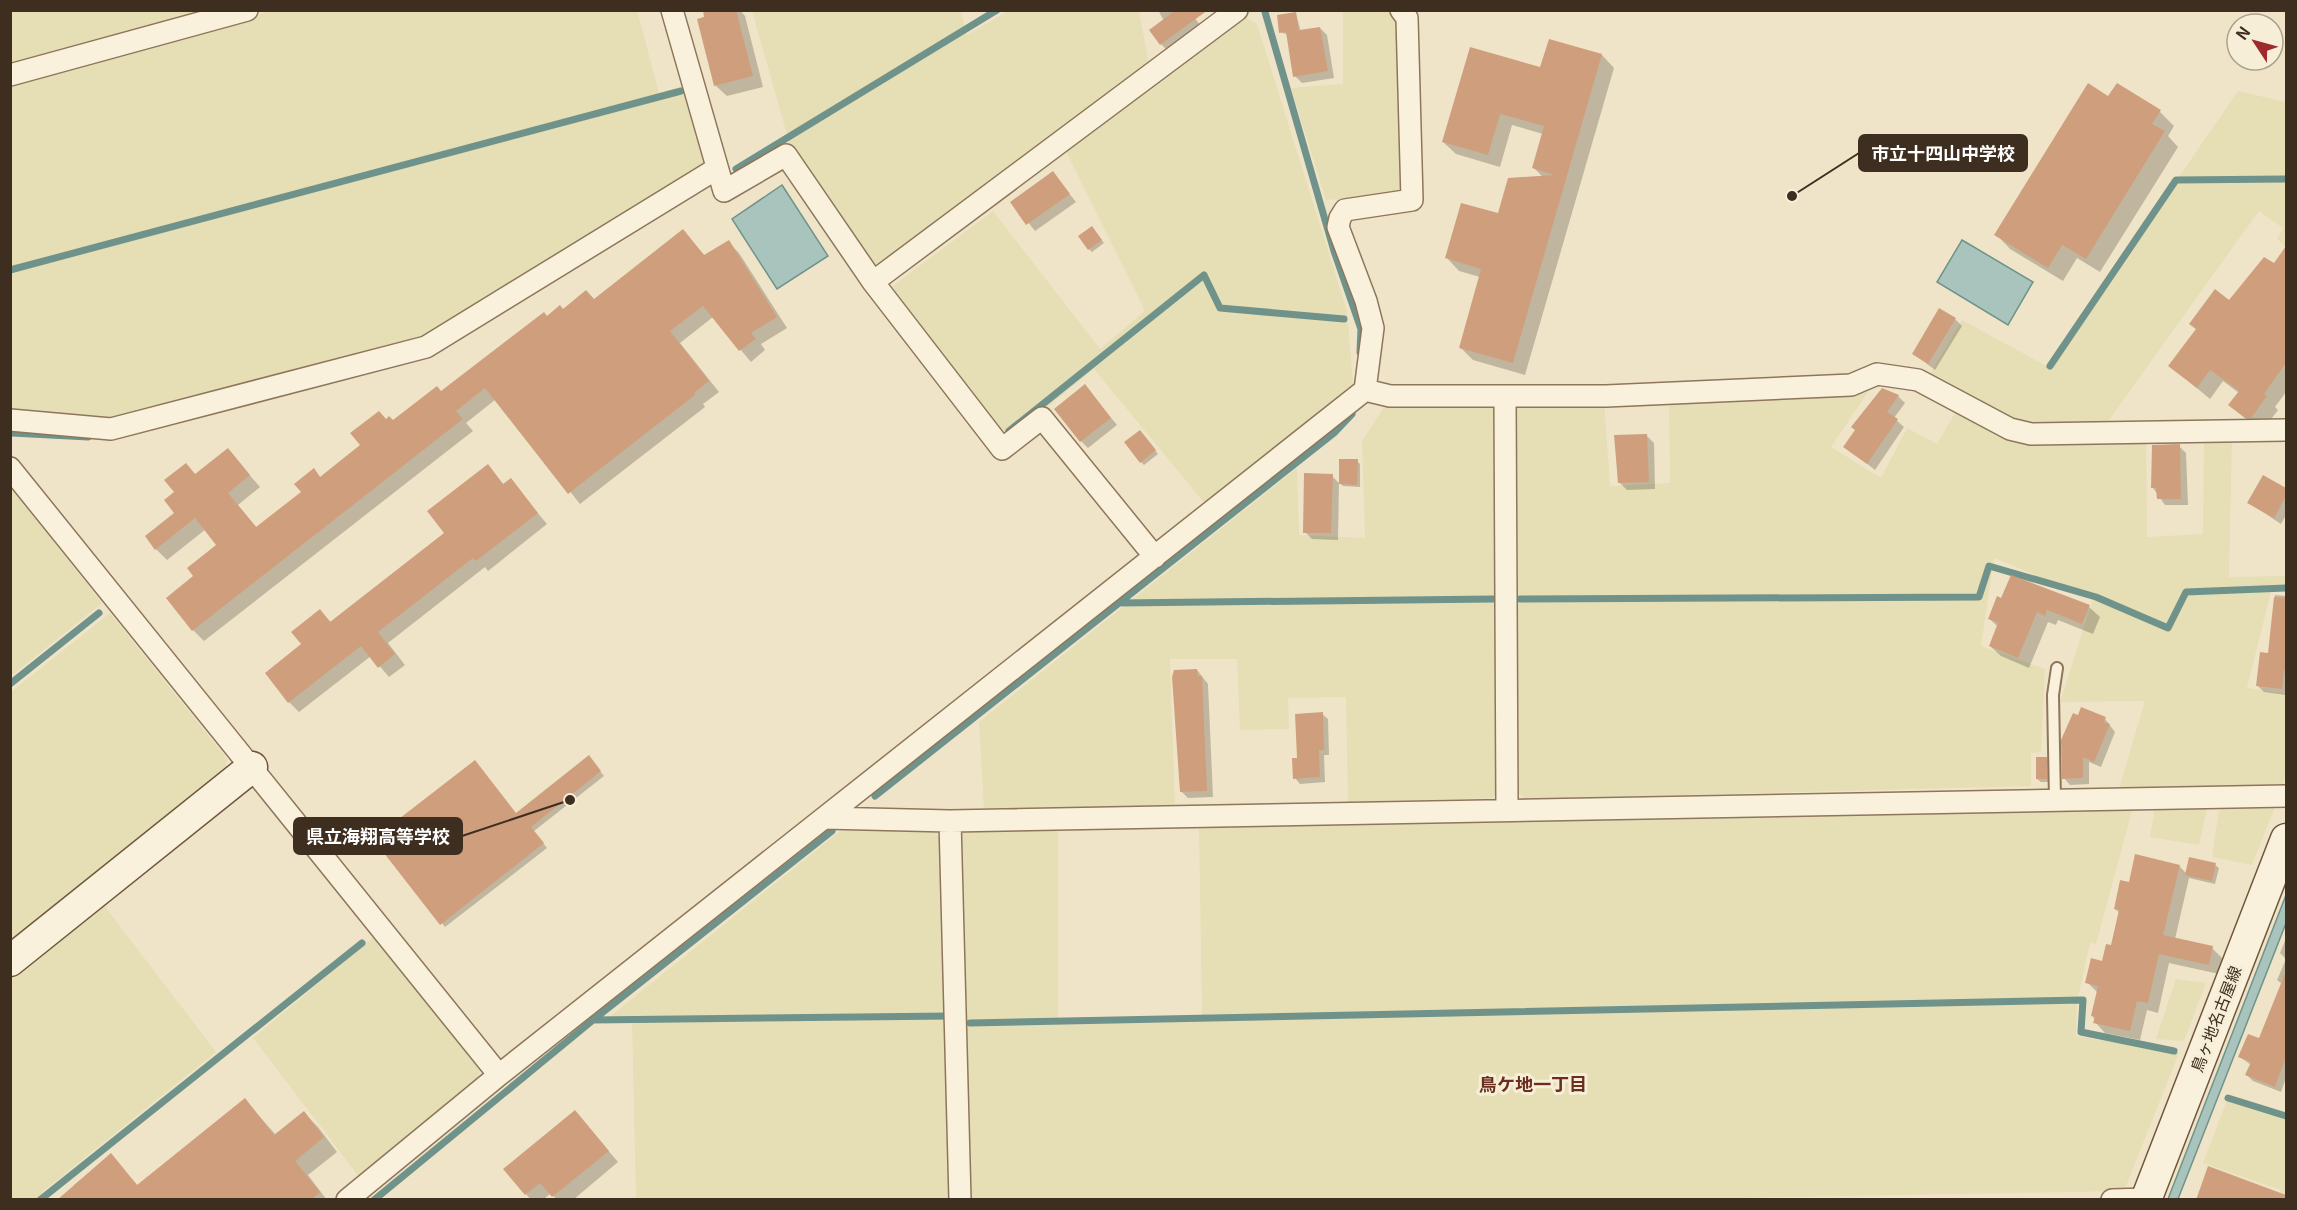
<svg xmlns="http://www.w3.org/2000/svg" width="2297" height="1210" viewBox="0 0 2297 1210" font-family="Georgia,'Noto Sans JP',serif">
<rect width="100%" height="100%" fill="#f0e4c8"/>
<path fill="#e6deb5" d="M 11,10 L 200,10 L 200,11 L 11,63 Z
M 637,10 L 659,93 L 686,86 L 705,165 L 424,338 L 112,419 L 11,410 L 11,81 L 270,11 Z
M 752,11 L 961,11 L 967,35 L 1008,11 L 1139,11 L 1149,65 L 873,270 L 790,145 Z
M 1343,11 L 1389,11 L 1401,22 L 1404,193 L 1326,200 L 1291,88 L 1343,84 Z
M 1244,16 L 1257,24 L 1347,311 L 1353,383 L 1206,505 L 1094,369 L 1014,434 L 998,429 L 886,291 L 993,211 L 1100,349 L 1145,311 L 1065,149 Z
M 2238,91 L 2286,102 L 2286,247 L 2277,239 L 2283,228 L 2259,211 L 2104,427 L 2038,426 L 2014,421 L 1930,374 L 1962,320 L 2048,367 Z
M 1868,392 L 1831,447 L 1881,478 L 1907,428 L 1937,444 L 1955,413 L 2007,437 L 2146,440 L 2147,537 L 2203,534 L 2204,439 L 2232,438 L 2229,577 L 2286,576 L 2286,591 L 2271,592 L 2247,688 L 2286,694 L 2286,775 L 2282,785 L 2119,789 L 2145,701 L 2060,702 L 2093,599 L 1994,558 L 1981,646 L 2045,669 L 2041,752 L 2031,753 L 2031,786 L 1526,799 L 1517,792 L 1511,413 L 1516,405 L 1604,402 L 1610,486 L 1670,483 L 1669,399 L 1848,396 Z
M 1487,403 L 1500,411 L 1499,788 L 1493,798 L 1348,802 L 1346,697 L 1288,698 L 1289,729 L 1240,730 L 1237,659 L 1170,659 L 1175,807 L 984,808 L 979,722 L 1297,468 L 1299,535 L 1365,538 L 1362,441 L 1386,404 Z
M 11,488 L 102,603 L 11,676 L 10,676 Z
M 110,613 L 227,759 L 225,770 L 11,941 L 11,692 Z
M 2276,805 L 2252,865 L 2212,857 L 2219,811 L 2226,806 Z
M 2133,807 L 2096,944 L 2090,943 L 2077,1002 L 2076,1036 L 2179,1053 L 2124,1191 L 1624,1200 L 969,1199 L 960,830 L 1058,828 L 1058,1018 L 1202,1016 L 1199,824 Z
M 2202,807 L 2207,809 L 2199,845 L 2150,837 L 2155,808 Z
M 933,829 L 946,845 L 951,1199 L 636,1199 L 632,1021 L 607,1019 L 840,831 Z
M 103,904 L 216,1052 L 42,1192 L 47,1199 L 11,1200 L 11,979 Z
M 375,936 L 480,1071 L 475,1086 L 360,1178 L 253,1038 Z
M 2176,979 L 2206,983 L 2184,1041 L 2156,1039 Z
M 2227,1100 L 2286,1118 L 2286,1199 L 2278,1199 L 2281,1190 L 2203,1163 Z"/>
<path fill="#a9c4bc" stroke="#6f938a" stroke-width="1.5" d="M 782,185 L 828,256 L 777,289 L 732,219 Z
M 1962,240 L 2033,282 L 2008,325 L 1937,282 Z
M 2286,895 L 2286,923 L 2178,1199 L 2168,1199 Z"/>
<path fill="#0003" d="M 715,10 L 740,10 L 745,16 L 763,87 L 727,96 L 716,86 L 699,20 Z
M 1158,10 L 1189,10 L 1203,29 L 1170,53 L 1161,44 L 1164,21 Z
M 1296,14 L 1301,32 L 1320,28 L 1327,35 L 1334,78 L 1302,83 L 1295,76 L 1288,35 L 1281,32 Z
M 1602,55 L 1614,68 L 1525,375 L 1473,360 L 1460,347 L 1480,277 L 1459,271 L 1447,258 L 1543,177 L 1534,168 L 1543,134 L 1512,125 L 1500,167 L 1456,154 L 1443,142 L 1541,69 Z
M 2109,98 L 2160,112 L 2174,126 L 2168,136 L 2178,147 L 2100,272 L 2077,258 L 2063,281 L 2010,249 L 1996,234 Z
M 1053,173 L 1076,202 L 1035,231 L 1012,202 Z
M 683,231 L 705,256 L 728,242 L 739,253 L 787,328 L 761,344 L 765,350 L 751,362 L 713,317 L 680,343 L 719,392 L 703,404 L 705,407 L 580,504 L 496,399 L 466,423 L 473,431 L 204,641 L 193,630 L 195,577 L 218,545 L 206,529 L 167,560 L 156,549 L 176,513 L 176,492 L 186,465 L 196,475 L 228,450 L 260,487 L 238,505 L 257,528 L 303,492 L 314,470 L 321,478 L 362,446 L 387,420 L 393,422 L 441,392 L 548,317 L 595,301 Z
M 1095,231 L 1104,243 L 1092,252 L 1089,249 Z
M 2278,260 L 2286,267 L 2286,392 L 2275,407 L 2278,410 L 2263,430 L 2259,430 L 2230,405 L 2239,393 L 2223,381 L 2210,399 L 2170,366 L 2197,330 L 2191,324 L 2229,302 Z
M 1955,319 L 1962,326 L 1935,370 L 1914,354 Z
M 1085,386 L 1117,425 L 1088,448 L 1081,441 Z
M 1898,396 L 1905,403 L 1894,418 L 1904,427 L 1875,470 L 1845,447 Z
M 1142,435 L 1158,454 L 1144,465 L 1141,462 Z
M 1647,436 L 1654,443 L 1655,489 L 1627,490 L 1620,483 Z
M 2179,446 L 2186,453 L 2188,505 L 2165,505 L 2153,488 Z
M 1357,461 L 1360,464 L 1360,487 L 1343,486 L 1340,483 Z
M 487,466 L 504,485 L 510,480 L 547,524 L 488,571 L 485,567 L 388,643 L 405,665 L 389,677 L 371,656 L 299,712 L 289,702 L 303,644 L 320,611 L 331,622 L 446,533 Z
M 1332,476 L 1339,483 L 1338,540 L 1312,539 L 1305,532 Z
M 2264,477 L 2286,490 L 2286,515 L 2281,524 L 2249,503 Z
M 2275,595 L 2286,596 L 2286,695 L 2264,692 L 2258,686 L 2270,654 Z
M 1998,598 L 2089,607 L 2100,617 L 2093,634 L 2058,620 L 2056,625 L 2048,622 L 2029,668 L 2001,656 L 1990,646 L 1998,627 L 1990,619 Z
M 1197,670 L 1208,684 L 1213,797 L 1188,798 L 1181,791 Z
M 2082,709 L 2105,719 L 2115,732 L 2101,767 L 2089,762 L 2089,784 L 2070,785 L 2064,778 Z
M 1322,714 L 1328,719 L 1329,755 L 1324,755 L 1325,782 L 1300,784 L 1295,778 L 1299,760 Z
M 2046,758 L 2049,761 L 2050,782 L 2041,782 L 2037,779 Z
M 592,761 L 604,776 L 534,831 L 547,848 L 445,927 L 375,840 L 517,815 Z
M 2215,865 L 2219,868 L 2215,884 L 2189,878 L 2175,939 L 2212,948 L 2222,958 L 2219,974 L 2169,963 L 2158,1013 L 2147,1010 L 2140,1040 L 2105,1033 L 2095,1022 L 2093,1016 L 2098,993 L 2087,982 L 2112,947 L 2120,913 L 2115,909 L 2130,884 L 2179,866 L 2187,874 Z
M 2286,938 L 2286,1078 L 2281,1092 L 2253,1081 L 2247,1075 L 2251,1065 L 2240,1057 L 2260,1040 L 2282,984 L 2277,980 L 2286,959 L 2280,953 Z
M 245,1100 L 276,1135 L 304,1113 L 318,1127 L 337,1152 L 308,1175 L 327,1200 L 85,1200 L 74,1185 L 111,1155 L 138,1186 Z
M 575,1112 L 618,1162 L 573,1200 L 557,1200 L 551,1193 L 543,1200 L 531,1200 L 526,1194 Z"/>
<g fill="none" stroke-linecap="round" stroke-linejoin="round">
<path stroke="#6f938a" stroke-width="7" d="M 1265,12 L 1334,251 L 1361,329 L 1360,352
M 736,169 L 997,10
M 10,270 L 681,91
M 2050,366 L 2176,180 L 2286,179
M 1009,431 L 1204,275 L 1220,308 L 1344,319
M 12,433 L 88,437
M 1520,599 L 1979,597 L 1989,566 L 2096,597 L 2168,628 L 2186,592 L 2286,588
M 1119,603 L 1493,599
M 10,684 L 99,613
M 875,796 L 1334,433 L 1352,414
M 593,1020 L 950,1016
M 970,1023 L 2083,1000 L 2081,1032 L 2174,1051
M 2228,1098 L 2286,1116
M 40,1200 L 362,943
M 374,1200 L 593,1020 L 832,831"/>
</g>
<path fill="#cf9f7d" d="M 703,10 L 736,10 L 753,76 L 714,86 L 697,19 L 704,17 Z
M 1176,10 L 1208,10 L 1160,45 L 1149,30 Z
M 1296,12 L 1299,30 L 1279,33 L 1277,15 Z
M 1320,27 L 1328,71 L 1293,77 L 1286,32 Z
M 1549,39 L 1602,54 L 1513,363 L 1459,348 L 1481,269 L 1445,258 L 1461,203 L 1498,213 L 1508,178 L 1554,175 L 1532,168 L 1544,126 L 1500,114 L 1488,155 L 1442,142 L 1470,47 L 1540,67 Z
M 2088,83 L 2108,96 L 2117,83 L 2161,110 L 2152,124 L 2165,131 L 2086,259 L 2062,245 L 2048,268 L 1994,235 Z
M 1053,171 L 1070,194 L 1026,225 L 1010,202 Z
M 1092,226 L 1102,240 L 1088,250 L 1078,236 Z
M 683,229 L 704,255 L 729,240 L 777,317 L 751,333 L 756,339 L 739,351 L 703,306 L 670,331 L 709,381 L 694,393 L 695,395 L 568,494 L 485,388 L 456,411 L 463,419 L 192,631 L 166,598 L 193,576 L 187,568 L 216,545 L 195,518 L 155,550 L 145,536 L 174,513 L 164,500 L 174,492 L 164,480 L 186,463 L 195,474 L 228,448 L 250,475 L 228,493 L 256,527 L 301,492 L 294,484 L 314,468 L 320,477 L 360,445 L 350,433 L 379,411 L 386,419 L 389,416 L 393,420 L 437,386 L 441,391 L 544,312 L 547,316 L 560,305 L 563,309 L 586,290 L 594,299 Z
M 2286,246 L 2286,363 L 2264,394 L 2267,396 L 2251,418 L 2245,418 L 2228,405 L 2239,391 L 2210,370 L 2197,388 L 2168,366 L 2196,329 L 2189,324 L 2215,289 L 2229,300 L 2264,257 L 2274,263 Z
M 1939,308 L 1956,318 L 1928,364 L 1912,354 Z
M 1085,384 L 1111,418 L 1080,442 L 1054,409 Z
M 1882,388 L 1899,395 L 1887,412 L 1898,419 L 1867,464 L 1843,447 L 1855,430 L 1851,427 Z
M 1140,430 L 1156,450 L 1140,463 L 1124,442 Z
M 1647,434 L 1649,482 L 1618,483 L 1614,435 Z
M 2180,444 L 2181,499 L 2157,499 L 2156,488 L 2151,488 L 2152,445 Z
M 1339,459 L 1358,459 L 1357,485 L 1339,484 Z
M 488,464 L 503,484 L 511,478 L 538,513 L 476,561 L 473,558 L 378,632 L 395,654 L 378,668 L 361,646 L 288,703 L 265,673 L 301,644 L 291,632 L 320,609 L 330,622 L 444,533 L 427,511 Z
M 1304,473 L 1333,474 L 1331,533 L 1303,533 Z
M 2263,475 L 2286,488 L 2286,496 L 2274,518 L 2247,503 Z
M 2011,575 L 2090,605 L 2082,624 L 2047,610 L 2045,616 L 2037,612 L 2018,658 L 1989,646 L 1998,623 L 1988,619 L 1997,596 L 2001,598 Z
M 2274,597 L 2286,598 L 2286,670 L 2284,670 L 2282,689 L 2256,686 L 2260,652 L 2268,653 Z
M 1197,669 L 1198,676 L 1202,676 L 1207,791 L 1180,792 L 1172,677 L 1174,670 Z
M 2081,707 L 2106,717 L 2104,722 L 2110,724 L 2094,762 L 2083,757 L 2083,778 L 2062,779 L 2061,740 L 2073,713 L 2078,715 Z
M 1323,712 L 1324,750 L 1319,750 L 1320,777 L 1293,779 L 1292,758 L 1297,758 L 1295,714 Z
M 589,755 L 601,771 L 531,827 L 544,843 L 440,925 L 373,839 L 475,760 L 516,813 Z
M 2036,757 L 2047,757 L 2047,779 L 2036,779 Z
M 2135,854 L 2180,865 L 2163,935 L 2213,946 L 2209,965 L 2159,954 L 2148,1003 L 2137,1001 L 2130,1031 L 2093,1023 L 2095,1017 L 2091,1016 L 2098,986 L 2085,983 L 2091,958 L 2102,961 L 2106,944 L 2111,945 L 2119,910 L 2114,909 L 2120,880 L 2129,882 Z
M 2189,857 L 2216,863 L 2212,881 L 2185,875 Z
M 2286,971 L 2286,1057 L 2275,1087 L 2245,1075 L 2251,1062 L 2238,1057 L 2248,1034 L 2259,1038 Z
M 245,1098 L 274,1135 L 304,1111 L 324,1137 L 295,1161 L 320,1192 L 311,1200 L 57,1200 L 111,1153 L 137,1185 Z
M 575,1110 L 609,1151 L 552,1197 L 540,1183 L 525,1195 L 503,1169 Z
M 2208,1166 L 2286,1195 L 2286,1200 L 2196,1200 Z"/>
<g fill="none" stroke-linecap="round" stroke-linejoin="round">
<defs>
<path id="lane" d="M 2055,800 L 2053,695 L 2057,668"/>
<path id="street" d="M 672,10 L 724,191 L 786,155 L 873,282 L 1002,449 L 1042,418 L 1155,557
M 10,75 L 247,10
M 873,282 L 1237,10
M 1365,390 L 1373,328 L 1366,301 L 1338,227 L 1340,218 L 1345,210 L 1412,200 L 1407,18 L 1401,10
M 1505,396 L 1507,808
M 10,420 L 111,429 L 426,347 L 716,169
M 10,468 L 499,1075
M 824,818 L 950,821 L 2286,796
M 950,821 L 960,1200
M 347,1200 L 499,1075 L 1365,390 L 1390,396 L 1606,396 L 1851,385 L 1877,374 L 1918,380 L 2010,429 L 2031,434 L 2286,430
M 2112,1200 L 2146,1199"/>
<path id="secondary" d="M 10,961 L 252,767
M 2146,1200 L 2286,839"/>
</defs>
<use href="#lane" stroke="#8d765c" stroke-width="14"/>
<use href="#street" stroke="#8d765c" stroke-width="24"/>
<use href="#secondary" stroke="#6f573f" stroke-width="33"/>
<use href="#lane" stroke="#faf1dc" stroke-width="10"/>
<use href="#street" stroke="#faf1dc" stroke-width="21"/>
<use href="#secondary" stroke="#faf1dc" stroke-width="30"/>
</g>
<g text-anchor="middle" stroke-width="6" stroke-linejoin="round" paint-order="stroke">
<g font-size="16" fill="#3d2e20" stroke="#f7eed8">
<text transform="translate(2216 1019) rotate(-69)" y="6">鳥ヶ地名古屋線</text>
</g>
<g font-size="18" font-weight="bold" fill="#6b2e1e" stroke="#f7eed8">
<text x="1533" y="1091">鳥ケ地一丁目</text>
</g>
</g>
<path fill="none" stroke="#3d2e20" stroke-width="2" d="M1792 196L1859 153M570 800L462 836"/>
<g fill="#3d2e20" stroke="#f7eed8" stroke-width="2">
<circle cx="1792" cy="196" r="6"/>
<circle cx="570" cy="800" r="6"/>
</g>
<g fill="#3d2e20" stroke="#3d2e20" stroke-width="2">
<rect x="1859" y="135" width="168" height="36" rx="6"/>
<rect x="294" y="818" width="168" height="36" rx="6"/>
</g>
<g font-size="18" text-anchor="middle" font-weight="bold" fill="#fff">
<text x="1943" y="160">市立十四山中学校</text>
<text x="378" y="843">県立海翔高等学校</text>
</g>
<rect width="2297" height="1210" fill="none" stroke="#3d2e20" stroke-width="24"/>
<g transform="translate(2255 42) rotate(306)"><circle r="28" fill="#f7eed8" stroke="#ada18e" stroke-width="1.5"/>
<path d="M0-4.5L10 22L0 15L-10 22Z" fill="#9e2a2b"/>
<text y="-9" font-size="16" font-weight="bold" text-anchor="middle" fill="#3d2e20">N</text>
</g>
</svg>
